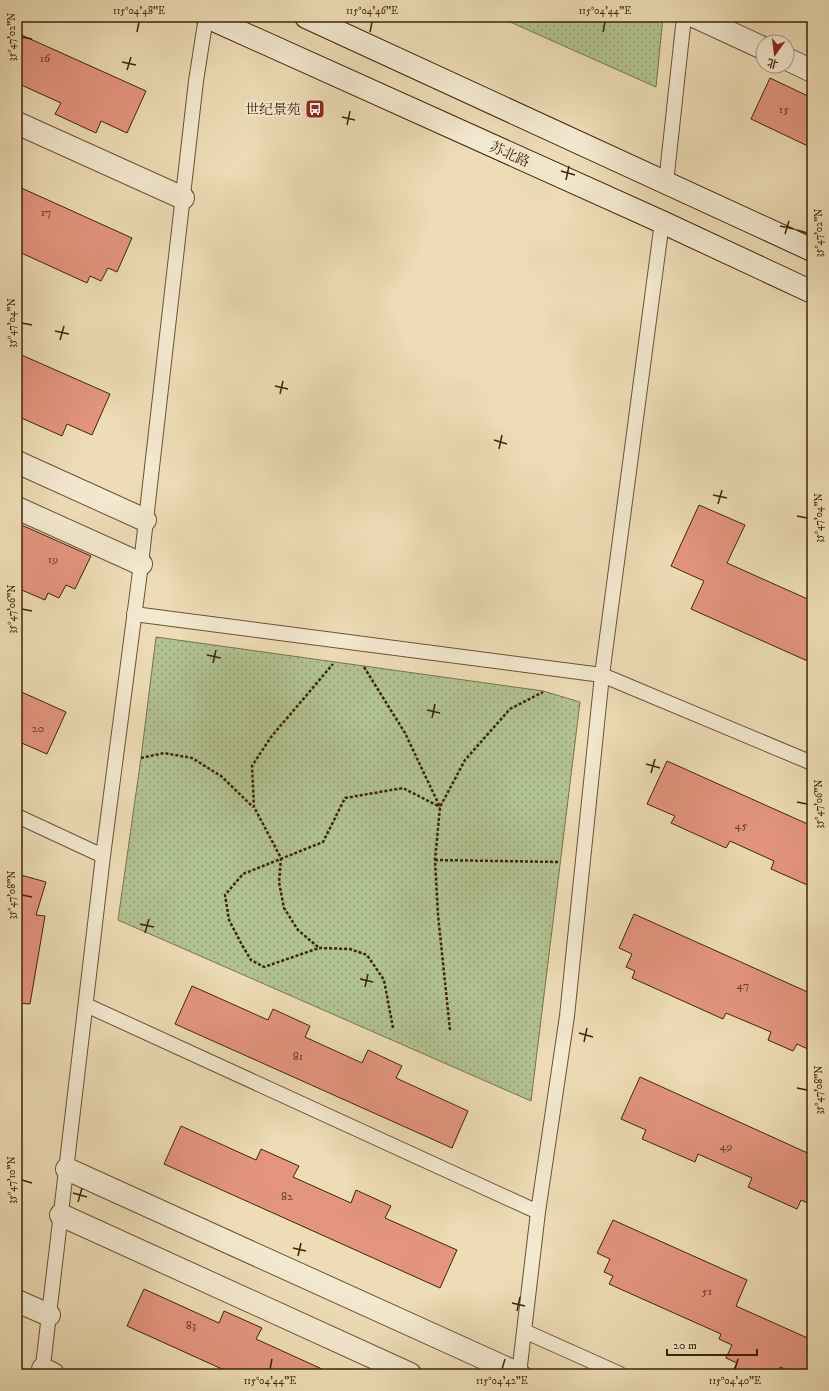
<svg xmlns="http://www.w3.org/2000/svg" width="829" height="1391" viewBox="0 0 829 1391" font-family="'IM FELL DW Pica','Noto Serif SC',serif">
<defs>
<pattern id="grass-dots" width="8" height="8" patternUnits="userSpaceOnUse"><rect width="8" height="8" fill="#b2c292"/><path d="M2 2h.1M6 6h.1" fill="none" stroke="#929d75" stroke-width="1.8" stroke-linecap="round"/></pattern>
</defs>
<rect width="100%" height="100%" fill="#eddcb6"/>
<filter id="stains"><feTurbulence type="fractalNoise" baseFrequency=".005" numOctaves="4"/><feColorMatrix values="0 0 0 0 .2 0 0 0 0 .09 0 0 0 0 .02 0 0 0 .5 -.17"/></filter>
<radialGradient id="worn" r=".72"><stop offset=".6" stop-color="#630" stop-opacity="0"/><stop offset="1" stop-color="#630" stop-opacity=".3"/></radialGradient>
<path fill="url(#grass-dots)" stroke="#78744c" d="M 499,17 L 663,17 L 656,87 Z
M 156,637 L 543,691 L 580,702 L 531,1101 L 118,920 L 141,758 Z"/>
<path fill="#e49580" stroke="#3e2506" d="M 17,33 L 146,91 L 127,133 L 101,121 L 96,133 L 55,114 L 61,103 L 17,83 Z
M 770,78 L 812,98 L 812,148 L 751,119 Z
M 17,186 L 132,238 L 117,272 L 108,268 L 101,281 L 90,276 L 87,283 L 17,251 Z
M 17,353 L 110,394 L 92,435 L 67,424 L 62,436 L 17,416 Z
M 699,505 L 745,525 L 727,563 L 812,601 L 812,663 L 691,609 L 704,581 L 671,566 Z
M 17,523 L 91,556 L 75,589 L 66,585 L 59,598 L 48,593 L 45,600 L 17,588 Z
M 17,690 L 66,712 L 47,754 L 17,741 Z
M 667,761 L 812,826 L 812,887 L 771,869 L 774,861 L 730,841 L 726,848 L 671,823 L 675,816 L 647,804 Z
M 17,874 L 46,882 L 36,915 L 45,916 L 30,1004 L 17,1003 Z
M 634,914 L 812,994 L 812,1051 L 797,1044 L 793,1051 L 768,1040 L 771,1032 L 726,1013 L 723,1019 L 632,978 L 635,971 L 626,967 L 632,954 L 619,948 Z
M 192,986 L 268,1020 L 273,1009 L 310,1026 L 305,1037 L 362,1063 L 368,1050 L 402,1066 L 396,1078 L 468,1111 L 452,1148 L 175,1024 Z
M 640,1077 L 812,1155 L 812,1205 L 801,1200 L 797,1209 L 748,1187 L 752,1178 L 698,1154 L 695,1162 L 642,1139 L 646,1130 L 621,1119 Z
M 181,1126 L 256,1160 L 261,1149 L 299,1166 L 293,1177 L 351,1203 L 356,1190 L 391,1206 L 385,1218 L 457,1250 L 440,1288 L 164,1164 Z
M 613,1220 L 747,1280 L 736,1306 L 812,1340 L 812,1374 L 797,1374 L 780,1367 L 776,1374 L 731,1374 L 737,1363 L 726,1358 L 732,1345 L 719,1339 L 721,1334 L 609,1284 L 613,1276 L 604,1272 L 610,1259 L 597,1253 Z
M 144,1289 L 219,1323 L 224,1311 L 262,1328 L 256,1339 L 333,1374 L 233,1374 L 127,1326 Z"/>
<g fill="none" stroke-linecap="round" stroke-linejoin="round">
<defs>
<path id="lane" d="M 666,183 L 684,17
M 134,614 L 602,675 L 812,763
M 17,816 L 103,856
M 86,1005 L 538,1212
M 524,1331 L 620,1374
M 42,1374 L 103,856 L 141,564 L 196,81 L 206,17
M 519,1374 L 538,1212 L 567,1016 L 602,675 L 662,222"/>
<path id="street" d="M 696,17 L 763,48
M 787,59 L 812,71
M 17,123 L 183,198
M 17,462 L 145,520
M 17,508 L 141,564
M 67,1169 L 519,1374
M 61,1215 L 410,1374
M 17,1301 L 49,1315
M 43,1369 L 53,1374"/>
<path id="secondary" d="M 207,17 L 662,222 L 812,292
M 306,17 L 812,250"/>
</defs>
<use href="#lane" stroke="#6a5332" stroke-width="16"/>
<use href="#street" stroke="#6a5332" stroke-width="24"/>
<use href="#secondary" stroke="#3e2506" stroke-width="24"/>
<path stroke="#3e2506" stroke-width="2.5" stroke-dasharray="3 2" stroke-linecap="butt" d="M 364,667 L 405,733 L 440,807
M 141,758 L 164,753 L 192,758 L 221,776 L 253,807
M 435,860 L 560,862
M 318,947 L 298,930 L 284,908 L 279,882 L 281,858 L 254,807 L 252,766 L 271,737 L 333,664
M 393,1028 L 384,980 L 367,955 L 350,949 L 319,948 L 264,967 L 251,960 L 242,945 L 229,920 L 225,895 L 243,874 L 323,842 L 345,798 L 403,788 L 440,807
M 450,1030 L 438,915 L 435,860 L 440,807 L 465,760 L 510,709 L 543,692"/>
<use href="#lane" stroke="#f3e8d0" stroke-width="14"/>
<use href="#street" stroke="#f3e8d0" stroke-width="22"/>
<use href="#secondary" stroke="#f3e8d0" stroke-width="22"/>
</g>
<path fill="none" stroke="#3e2506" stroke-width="1.5" d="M 137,32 L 139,22M 370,32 L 372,22M 603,32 L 605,22M 22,37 L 32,39M 122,62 L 136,65M 127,70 L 131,57M 342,117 L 355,120M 347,125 L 350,111M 561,171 L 575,175M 566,180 L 569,166M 780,226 L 794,229M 797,230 L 807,233M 785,234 L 789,221M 22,323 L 32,325M 55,331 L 69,334M 60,340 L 64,326M 275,386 L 288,389M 280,394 L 283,381M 494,440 L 507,444M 499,449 L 502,435M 713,495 L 727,498M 718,504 L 722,490M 797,516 L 807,518M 22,609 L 32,611M 207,655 L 221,658M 213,663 L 216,650M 427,710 L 440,713M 432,718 L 435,704M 646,764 L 660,768M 651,773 L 655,759M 797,802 L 807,804M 22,895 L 32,897M 140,924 L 154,927M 145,933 L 149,919M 360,979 L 373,982M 365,987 L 368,974M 579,1033 L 593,1037M 584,1042 L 587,1028M 797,1088 L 807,1090M 22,1180 L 32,1183M 73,1193 L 87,1197M 78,1202 L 82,1188M 293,1248 L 306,1251M 298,1256 L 301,1243M 512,1303 L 525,1306M 517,1311 L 520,1297M 270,1369 L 272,1359M 502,1369 L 505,1359M 735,1369 L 738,1359"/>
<defs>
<symbol id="bus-square" viewBox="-11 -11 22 22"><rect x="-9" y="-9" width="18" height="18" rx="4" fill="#8f2418" stroke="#f3e8d0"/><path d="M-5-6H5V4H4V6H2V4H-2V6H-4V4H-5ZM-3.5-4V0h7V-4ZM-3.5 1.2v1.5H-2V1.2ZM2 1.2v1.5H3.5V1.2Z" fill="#fff"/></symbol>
</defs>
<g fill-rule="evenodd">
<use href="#bus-square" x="304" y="98" width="22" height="22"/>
</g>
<g text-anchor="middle" stroke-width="4" stroke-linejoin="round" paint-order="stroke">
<g font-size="12" fill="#684124">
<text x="45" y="62">16</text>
<text x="784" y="113">15</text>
<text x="46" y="216">17</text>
<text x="53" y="563">19</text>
<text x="38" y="732">20</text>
<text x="741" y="829">45</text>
<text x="743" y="989">47</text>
<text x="298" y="1060">81</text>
<text x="726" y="1150">49</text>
<text x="287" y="1200">82</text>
<text x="707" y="1295">51</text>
<text x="191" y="1329">83</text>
</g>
<g font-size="14" fill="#3e2506" stroke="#f3e8d0" text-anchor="end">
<text x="301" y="114">世纪景苑</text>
</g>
<g font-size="14" fill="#3e2506" stroke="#f3e8d0">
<text transform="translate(510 154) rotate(24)" y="5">苏北路</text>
</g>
</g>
<rect width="829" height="1391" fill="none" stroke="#eddcb6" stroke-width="44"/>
<g transform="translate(775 54) rotate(194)"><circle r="19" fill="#f3e8d0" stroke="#ab9a7f"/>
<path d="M0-3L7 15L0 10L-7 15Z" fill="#8f2418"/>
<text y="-6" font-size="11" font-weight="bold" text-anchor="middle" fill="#3e2506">北</text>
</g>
<path d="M667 1349v6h90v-6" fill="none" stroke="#3e2506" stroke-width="2"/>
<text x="673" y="1349" font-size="12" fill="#3e2506" stroke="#f3e8d0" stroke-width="3" paint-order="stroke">20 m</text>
<rect x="22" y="22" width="785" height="1347" fill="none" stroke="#3e2506" stroke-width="1.5"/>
<g font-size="10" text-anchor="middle" fill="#3e2506">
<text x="139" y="14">115°04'48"E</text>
<text x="372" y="14">115°04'46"E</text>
<text x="605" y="14">115°04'44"E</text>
<text transform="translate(11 37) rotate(-90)" y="4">35°47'02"N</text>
<text transform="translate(818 233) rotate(-90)" y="4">35°47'02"N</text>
<text transform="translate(11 323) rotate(-90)" y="4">35°47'04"N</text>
<text transform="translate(818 518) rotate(-90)" y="4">35°47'04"N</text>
<text transform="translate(11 609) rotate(-90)" y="4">35°47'06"N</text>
<text transform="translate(818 804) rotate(-90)" y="4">35°47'06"N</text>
<text transform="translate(11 895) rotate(-90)" y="4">35°47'08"N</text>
<text transform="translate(818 1090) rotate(-90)" y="4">35°47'08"N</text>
<text transform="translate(11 1180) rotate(-90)" y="4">35°47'10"N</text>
<text x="270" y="1384">115°04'44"E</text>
<text x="502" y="1384">115°04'42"E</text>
<text x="735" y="1384">115°04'40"E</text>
</g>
<rect width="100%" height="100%" filter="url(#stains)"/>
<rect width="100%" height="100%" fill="url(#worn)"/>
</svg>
